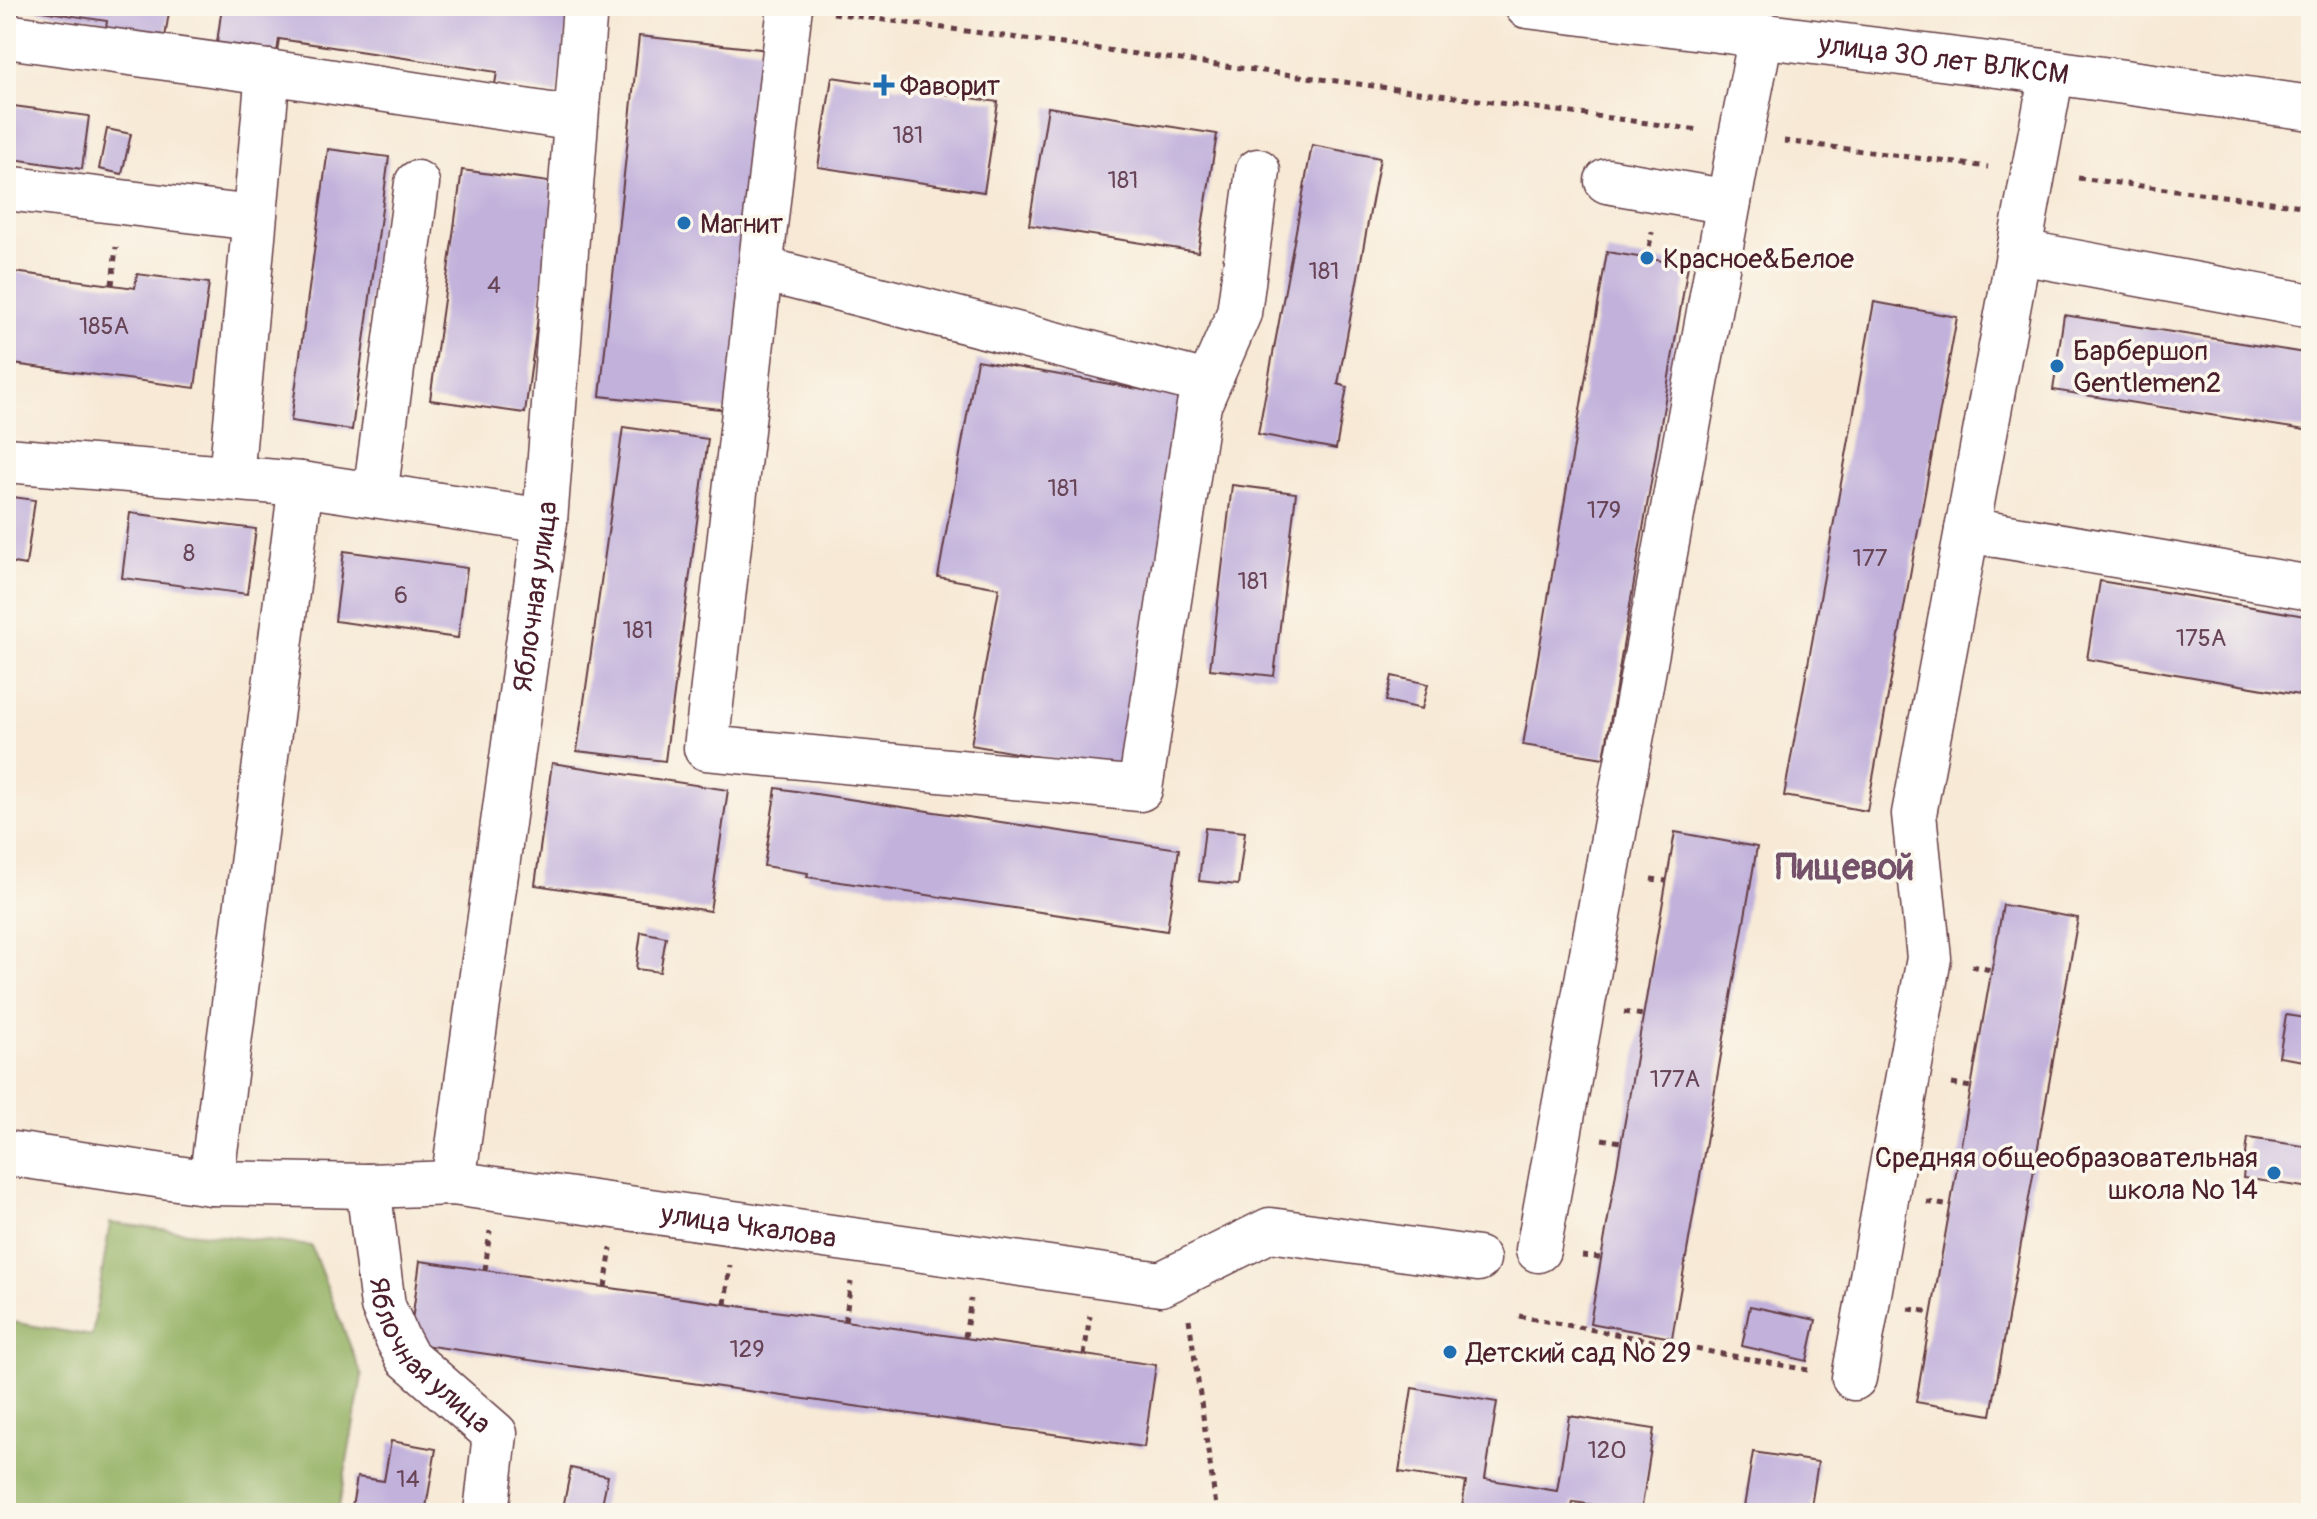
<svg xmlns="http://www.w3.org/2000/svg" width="2317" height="1519" viewBox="0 0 2317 1519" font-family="Pangolin,sans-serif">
<rect width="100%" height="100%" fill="#fbf7ec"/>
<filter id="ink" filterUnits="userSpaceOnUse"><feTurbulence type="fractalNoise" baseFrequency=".0125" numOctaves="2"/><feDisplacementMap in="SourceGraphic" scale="16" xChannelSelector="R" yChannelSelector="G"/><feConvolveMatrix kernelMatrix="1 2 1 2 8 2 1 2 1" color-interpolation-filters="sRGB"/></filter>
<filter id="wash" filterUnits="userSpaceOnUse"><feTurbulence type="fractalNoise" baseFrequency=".006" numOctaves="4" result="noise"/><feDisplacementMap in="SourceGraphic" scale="32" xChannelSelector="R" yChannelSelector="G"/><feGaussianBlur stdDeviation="1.8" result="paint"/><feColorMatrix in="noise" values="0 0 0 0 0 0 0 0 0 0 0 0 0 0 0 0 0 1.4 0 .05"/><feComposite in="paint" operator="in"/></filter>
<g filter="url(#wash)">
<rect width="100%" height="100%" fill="#f7e9d5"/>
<path fill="#93b062" stroke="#6e6846" stroke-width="2" d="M 110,1223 L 311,1246 L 362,1376 L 338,1513 L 6,1513 L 6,1321 L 92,1336 Z"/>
<g id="blocks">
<path fill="#c1b1db" d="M 22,6 L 170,6 L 164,44 L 105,36 L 107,21 L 22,8 Z
M 222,6 L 571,6 L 557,94 L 495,84 L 497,72 L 279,39 L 277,52 L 217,43 Z
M 639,36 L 769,50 L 729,410 L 600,396 Z
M 832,77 L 998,102 L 984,192 L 818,167 Z
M 6,105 L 89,116 L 82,169 L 6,158 Z
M 1048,107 L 1217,134 L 1198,252 L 1029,225 Z
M 107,129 L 131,134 L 122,174 L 99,169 Z
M 1312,145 L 1380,158 L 1338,384 L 1347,387 L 1336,449 L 1258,434 Z
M 328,149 L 389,157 L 352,430 L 291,421 Z
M 462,170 L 556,183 L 525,413 L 430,400 Z
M 1607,252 L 1688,265 L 1604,758 L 1523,745 Z
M 6,271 L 135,288 L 137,274 L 209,283 L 195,388 L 6,363 Z
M 1874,302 L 1957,317 L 1867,811 L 1784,796 Z
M 2064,315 L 2311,354 L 2311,431 L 2053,390 Z
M 977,360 L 1188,398 L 1122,772 L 971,745 L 999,588 L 938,577 Z
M 623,427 L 708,439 L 665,761 L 577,751 Z
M 1232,485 L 1296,493 L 1274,676 L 1210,669 Z
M 6,496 L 35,500 L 26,565 L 6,562 Z
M 130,513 L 256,529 L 247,594 L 122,578 Z
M 344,551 L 467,568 L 458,638 L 335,621 Z
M 2100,581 L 2311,617 L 2311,697 L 2087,659 Z
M 1392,676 L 1428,684 L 1422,709 L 1386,701 Z
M 552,763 L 728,790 L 710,911 L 535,885 Z
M 776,788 L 1179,849 L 1167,931 L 807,877 L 808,873 L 764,866 Z
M 1205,828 L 1245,832 L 1238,885 L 1199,881 Z
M 1675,832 L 1757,847 L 1672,1338 L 1590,1323 Z
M 2003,905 L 2078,918 L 1991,1415 L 1916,1402 Z
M 641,932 L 666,937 L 660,972 L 636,969 Z
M 2286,1015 L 2311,1019 L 2311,1062 L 2279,1057 Z
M 2248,1138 L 2311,1147 L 2311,1188 L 2243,1178 Z
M 420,1261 L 1156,1365 L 1144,1447 L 409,1343 Z
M 1750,1306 L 1816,1320 L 1807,1361 L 1742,1346 Z
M 1412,1388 L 1497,1402 L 1485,1479 L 1557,1491 L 1569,1416 L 1654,1429 L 1641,1512 L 1573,1502 L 1571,1513 L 1461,1513 L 1466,1482 L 1399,1472 Z
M 391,1441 L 436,1449 L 425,1513 L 351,1513 L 357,1477 L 384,1481 Z
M 1753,1452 L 1818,1462 L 1810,1513 L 1743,1513 Z
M 571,1468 L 608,1476 L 600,1513 L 562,1513 Z"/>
</g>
</g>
<g filter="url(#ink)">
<use href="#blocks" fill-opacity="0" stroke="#643d44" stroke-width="2"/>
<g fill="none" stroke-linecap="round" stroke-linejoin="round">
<defs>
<g id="minor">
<path d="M 790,6 L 706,748 L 1140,789 L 1199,405 L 1239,313 L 1258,171"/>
<path d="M 6,36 L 268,72 L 563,117"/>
<path d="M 2052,72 L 1967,530 L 2311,588"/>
<path d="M 1607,181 L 1729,202"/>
<path d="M 6,188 L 253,218"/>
<path d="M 2020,252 L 2311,306"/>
<path d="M 762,269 L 1207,383"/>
<path d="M 6,460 L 301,484 L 545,521"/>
<path d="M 231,478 L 268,72"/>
<path d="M 375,495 L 417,183"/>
<path id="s1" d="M 6,1153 L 211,1183 L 368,1186 L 453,1183 L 1161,1284 L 1270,1230 L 1478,1259"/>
<path d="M 211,1183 L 301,484"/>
<path id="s2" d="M 453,1183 L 545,521 L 585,6"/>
<path id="s3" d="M 368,1186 L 383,1306 L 397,1338 L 407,1357 L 495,1434 L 486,1513"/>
<path d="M 1538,1250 L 1741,136 L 1761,36"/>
<path d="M 1854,1378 L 1929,958 L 1914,814 L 1967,530"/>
</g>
<g id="major">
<path id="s4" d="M 1527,6 L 2052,72 L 2311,108"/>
</g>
</defs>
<use href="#minor" stroke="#643d44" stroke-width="47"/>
<use href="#major" stroke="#643d44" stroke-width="47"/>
<path stroke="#643d44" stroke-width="5" stroke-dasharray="6 6" stroke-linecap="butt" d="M 833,13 L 1699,130
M 1784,141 L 1988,167
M 2078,178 L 2311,207
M 6,248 L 8,233
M 1647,258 L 1652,232
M 112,285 L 116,247
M 1651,879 L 1666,881
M 1972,966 L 1991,970
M 1624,1012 L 1643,1015
M 1952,1084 L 1971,1087
M 1602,1139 L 1621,1142
M 1927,1202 L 1950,1206
M 1582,1256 L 1601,1258
M 485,1270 L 490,1231
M 605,1287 L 611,1248
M 725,1304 L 730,1265
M 1909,1309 L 1932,1312
M 1519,1316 L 1813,1371
M 1189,1319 L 1217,1513
M 845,1321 L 851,1282
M 965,1337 L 971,1299
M 1084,1355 L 1090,1316"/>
<use href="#minor" stroke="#fff" stroke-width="44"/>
<use href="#major" stroke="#fff" stroke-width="44"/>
</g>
</g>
<g fill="#1f6fb2" stroke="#fbf7ec" stroke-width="3">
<path d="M880 73h8v8h8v8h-8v8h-8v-8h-8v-8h8z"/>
<circle cx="684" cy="223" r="8"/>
<circle cx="1647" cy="258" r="8"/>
<circle cx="2057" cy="366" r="8"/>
<circle cx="2274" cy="1173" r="8"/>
<circle cx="1450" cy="1352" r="8"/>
</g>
<g text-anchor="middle" stroke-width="7" stroke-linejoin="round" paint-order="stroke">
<g font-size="24" fill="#684457">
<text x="908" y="143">181</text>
<text x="1123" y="188">181</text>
<text x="1324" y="279">181</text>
<text x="494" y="293">4</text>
<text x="104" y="334">185А</text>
<text x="1063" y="496">181</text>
<text x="1604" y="518">179</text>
<text x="189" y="561">8</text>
<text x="1870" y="566">177</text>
<text x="1253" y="589">181</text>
<text x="401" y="603">6</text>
<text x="638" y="638">181</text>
<text x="2201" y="646">175А</text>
<text x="1675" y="1087">177А</text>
<text x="747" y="1357">129</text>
<text x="1607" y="1458">120</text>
<text x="408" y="1487">14</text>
</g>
<g font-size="28" fill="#4a1f2b" stroke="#fbf7ec">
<text dy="10" stroke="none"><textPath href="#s4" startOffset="420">улица 30 лет ВЛКСМ</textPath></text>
<text dy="10" stroke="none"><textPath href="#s2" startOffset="592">Яблочная улица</textPath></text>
<text dy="10" stroke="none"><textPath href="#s1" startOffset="748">улица Чкалова</textPath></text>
<text dy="10" stroke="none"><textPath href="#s3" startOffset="188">Яблочная улица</textPath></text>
</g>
<g font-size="28" fill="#4a1f2b" stroke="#fbf7ec" text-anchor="start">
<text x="900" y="95">Фаворит</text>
<text x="700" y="233">Магнит</text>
<text x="1663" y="268">Красное&amp;Белое</text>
<text x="2073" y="360">Барбершоп<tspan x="2073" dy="32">Gentlemen2</tspan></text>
<text x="2258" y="1167" text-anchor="end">Средняя общеобразовательная<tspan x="2258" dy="32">школа № 14</tspan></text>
<text x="1466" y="1362">Детский сад № 29</text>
</g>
<g font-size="36" font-weight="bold" fill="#745269" stroke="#fbf7ec">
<text x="1845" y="879">Пищевой</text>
</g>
</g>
<rect width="2317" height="1519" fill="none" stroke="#fbf7ec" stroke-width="32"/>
</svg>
